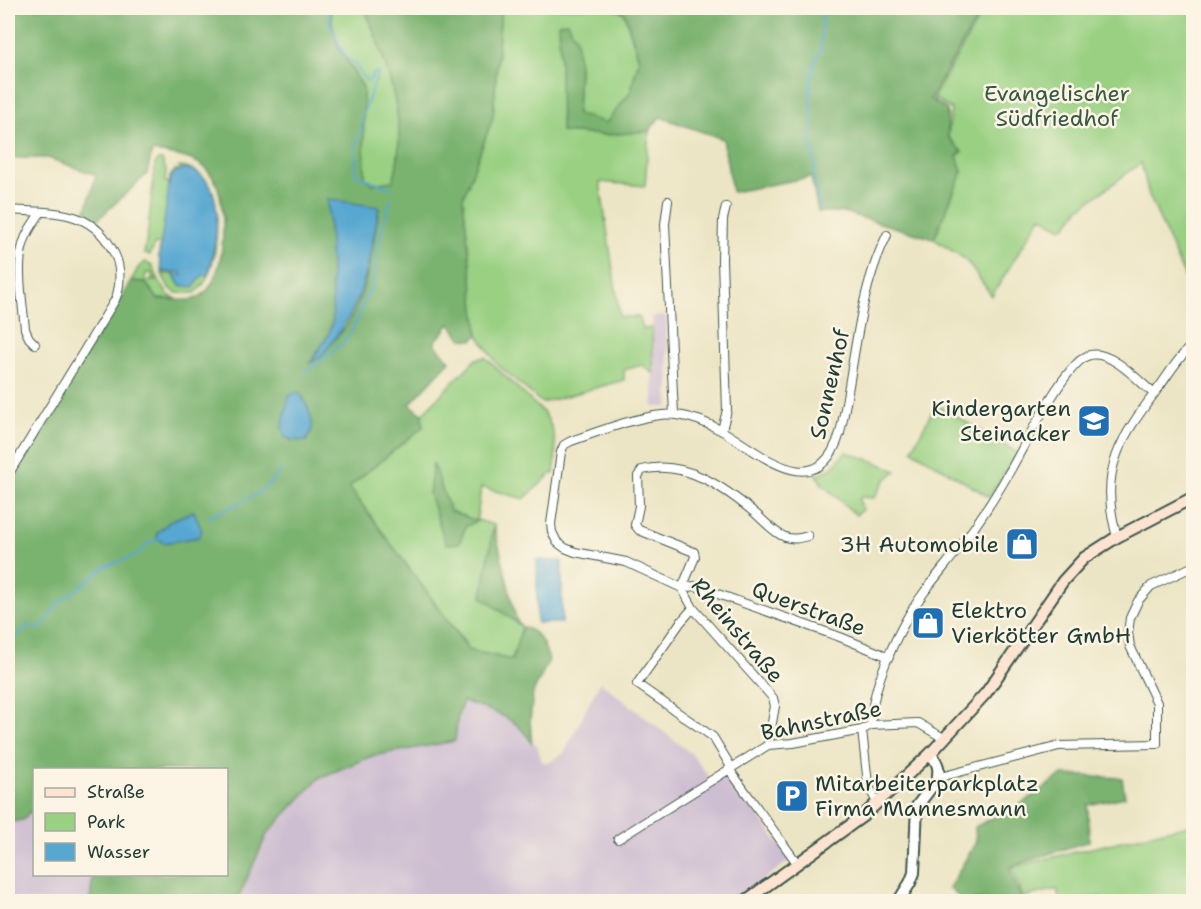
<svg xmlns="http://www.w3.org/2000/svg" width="1201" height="909" viewBox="0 0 1201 909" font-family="'Shantell Sans',sans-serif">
<rect width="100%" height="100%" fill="#fcf5e5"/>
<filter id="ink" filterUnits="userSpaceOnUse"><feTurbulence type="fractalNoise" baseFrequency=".0167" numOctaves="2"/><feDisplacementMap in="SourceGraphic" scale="12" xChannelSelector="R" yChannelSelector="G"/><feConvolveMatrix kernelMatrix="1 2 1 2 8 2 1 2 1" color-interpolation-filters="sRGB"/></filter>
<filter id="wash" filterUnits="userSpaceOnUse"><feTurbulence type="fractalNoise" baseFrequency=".008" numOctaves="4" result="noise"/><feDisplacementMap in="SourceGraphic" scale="24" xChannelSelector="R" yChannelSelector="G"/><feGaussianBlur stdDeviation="1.35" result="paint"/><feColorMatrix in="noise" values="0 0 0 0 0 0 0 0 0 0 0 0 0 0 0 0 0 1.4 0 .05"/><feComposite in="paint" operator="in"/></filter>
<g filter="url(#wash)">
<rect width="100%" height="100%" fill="#ece5c5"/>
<path fill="#cebed1" d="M 666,316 L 669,383 L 668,407 L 653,407 L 652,317 Z
M 600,682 L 693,755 L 711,780 L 727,770 L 790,860 L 735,901 L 237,902 L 267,834 L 319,777 L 372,756 L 455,741 L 458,716 L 463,701 L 497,713 L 515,723 L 526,731 L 532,743 L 537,744 L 541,760 L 545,763 L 550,762 L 564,753 Z
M 8,811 L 9,822 L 29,811 L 34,812 L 34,874 L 93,875 L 90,901 L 8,901 Z"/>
<path fill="#99d082" stroke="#5c865b" stroke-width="1.5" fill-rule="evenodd" d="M 331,8 L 365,8 C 385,62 411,123 393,182 L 372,184 L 365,177 L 364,143 L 353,69 L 338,47 L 332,23 Z
M 501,8 L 611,8 L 624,13 L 639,60 L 630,93 L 606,123 L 577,114 L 579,67 L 561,132 L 607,135 L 649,131 L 645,186 L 600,182 L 620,317 L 639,317 L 643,329 L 652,328 L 653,373 L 642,365 L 624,370 L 624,380 L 542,403 L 497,364 L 478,335 L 472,288 L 463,198 L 493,117 Z
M 985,8 L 1059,8 L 1060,11 L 1080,8 L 1193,8 L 1193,296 L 1149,195 L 1141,163 L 1079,209 L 1066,226 L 1062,228 L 1041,216 L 992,296 L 965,259 L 934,239 L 962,172 L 957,156 L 962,152 L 948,137 L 951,109 L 933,98 Z
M 158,160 L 162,160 L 166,170 L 165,182 L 169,183 L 170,176 L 176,169 L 178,171 L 180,170 L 179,167 C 186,166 191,168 197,172 C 225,191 222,274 195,293 L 177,293 L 169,288 L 162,274 L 173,274 L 180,286 L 183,275 L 180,272 L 162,272 L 159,256 L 160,244 L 155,244 L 150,255 L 144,254 L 148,231 L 155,164 Z
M 145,262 L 152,265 L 158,278 L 152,278 L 152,273 L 146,273 L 145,281 L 159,281 L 168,295 L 177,299 L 158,299 L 145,282 L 131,281 L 138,268 Z
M 485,357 L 544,413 C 557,432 557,452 554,474 L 551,474 L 524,499 L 481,487 L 477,520 L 494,525 L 482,597 L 522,627 L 512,660 L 470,650 L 349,487 L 423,427 L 422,414 L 476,359 ZM 433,465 L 450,511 L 476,521 L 466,526 L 459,543 L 446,544 Z
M 936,404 L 1018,453 L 989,497 L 912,450 Z
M 846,452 L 871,460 L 896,471 L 885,480 L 874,498 L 861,497 L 859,500 L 863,509 L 856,515 L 822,484 L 817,475 L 830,469 Z
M 1193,824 L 1193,901 L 1102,901 L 1101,897 L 1078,901 L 1060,901 L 1057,889 L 1023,897 L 1012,867 Z"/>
<path fill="#7ab270" stroke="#4c7852" stroke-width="1.5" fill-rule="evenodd" d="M 8,8 L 331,8 L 332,23 L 338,47 L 363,87 L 365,177 L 372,184 L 393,181 C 411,123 385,62 365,8 L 501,8 L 493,117 L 463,198 L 478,335 L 473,340 L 462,339 L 450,324 L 434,343 L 450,361 L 410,404 L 422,414 L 423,427 L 349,487 L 469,650 L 512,660 L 522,627 L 482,597 L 494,525 L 516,619 L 522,627 C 540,631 544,645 549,660 L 533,693 L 530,721 L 532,744 C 518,716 490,711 463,701 L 458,716 L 455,741 L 372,756 L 319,778 L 267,834 L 237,901 L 90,901 L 93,875 L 226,874 L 226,770 L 34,770 L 34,812 L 29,812 L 23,820 L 9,822 L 8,482 L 131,281 L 145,282 L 158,299 C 170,299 189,303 199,297 C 227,283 227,210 217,185 C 215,178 209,172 204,167 C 191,156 168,155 152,151 L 147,174 L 96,221 L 85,214 L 96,175 L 48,158 L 8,158 ZM 328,199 L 379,208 C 372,248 369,289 347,325 C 338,338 322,351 311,362 L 328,336 L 333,320 ZM 304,397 L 306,441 L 291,440 ZM 194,511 L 199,537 L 164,543 L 157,533 L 172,520 Z
M 611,8 L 983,8 L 930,99 L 947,110 L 948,137 L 962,152 L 957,156 L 962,172 L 934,239 L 843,212 L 818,212 L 811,177 L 732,192 L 723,139 L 660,117 L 649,131 L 607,135 L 561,132 L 559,23 L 567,22 L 576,38 L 579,67 L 577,114 L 606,123 L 630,93 L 639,60 L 625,13 Z
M 433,463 L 450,511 L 477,521 L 466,526 L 459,543 L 446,544 L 429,494 Z
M 1062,775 L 1122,778 L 1125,797 L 1088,805 L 1089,841 L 1009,867 L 1022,901 L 964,901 L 949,888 L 976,842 L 975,827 L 1021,804 Z"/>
<path fill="#57a7d1" stroke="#3b7282" stroke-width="1.5" d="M 185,168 C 231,176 216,245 208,275 L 203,275 L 194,287 L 180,286 L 173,274 L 182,275 L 180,272 L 162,272 L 159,256 L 170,178 L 174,173 Z
M 328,199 L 379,207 C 370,257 366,300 333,341 C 326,351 321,358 310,363 L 328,336 L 333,320 Z
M 298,392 C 305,398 313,418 312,428 C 312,433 308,437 306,441 L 291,440 L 285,437 L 282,428 L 289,395 Z
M 194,511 L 202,531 L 199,537 L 164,543 L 157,538 L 157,533 L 172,520 Z
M 537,560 L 562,561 L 562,623 L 537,623 Z"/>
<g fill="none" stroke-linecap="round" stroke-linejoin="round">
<path stroke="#57a7d1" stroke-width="2" d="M 328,8 L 330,24 L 345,57 L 355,63 L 361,75 L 367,81 L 369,81 L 374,73 L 378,73 L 362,117 L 361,132 L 355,145 L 357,168 L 355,171 L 357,175 L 391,188
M 821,210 L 814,180 L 815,159 L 810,141 L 812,125 L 810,91 L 813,68 L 821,48 L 823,8
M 304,373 L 333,352 L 350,335 L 372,285 L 382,227 L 391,199
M 209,517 C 234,504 268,495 281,468
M 8,643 L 15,639 L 27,625 L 36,629 L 41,628 L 58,604 L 106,566 L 137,555 L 148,543 L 160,539"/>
</g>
</g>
<g filter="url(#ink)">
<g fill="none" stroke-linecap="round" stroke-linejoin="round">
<defs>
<path id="minor" d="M 668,201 L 665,224 L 674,414
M 8,210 C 52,213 93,207 115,255 C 121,268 121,286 115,300 L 8,475
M 35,344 L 29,338 L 25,329 C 23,305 16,268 23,245 C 26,233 34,222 41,212
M 722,430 L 727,410 L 722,260 L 723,219 L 726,207
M 1117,537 C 1098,469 1120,439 1160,386 C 1170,372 1180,355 1194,343
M 682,588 L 695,557 L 694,552 L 639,530 L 635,525 L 639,506 L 638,476 L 642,470 C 685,459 725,488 756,514 C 765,522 774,533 785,537 C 793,540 800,538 808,536
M 682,588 L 695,586 L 840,637 L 889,657
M 693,608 L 680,623 L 637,684 L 713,737 L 731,767
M 871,725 C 871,693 890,649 905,622 C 919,596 938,575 956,552 C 981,520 1003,485 1022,449 C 1033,429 1069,359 1090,355 C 1111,350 1139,381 1154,394
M 862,730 L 868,784 L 877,803
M 768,745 L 775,706 L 773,698 L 693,608 L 682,588 L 626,562 L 575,552 L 565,548 L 557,542 L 552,532 L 551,524 L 561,452 L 564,445 L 571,441 C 598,432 650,411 677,415 C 693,417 710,424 724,432 C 764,456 818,505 840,433 C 855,368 857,295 887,235
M 729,769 L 797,863
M 938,776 L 944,776 L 1059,746 L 1157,744 L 1157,703 L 1130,646 L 1128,633 L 1130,618 L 1138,601 L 1151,586 L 1194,566
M 618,839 L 768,745 L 793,743 L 862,730 L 871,725 L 918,723 L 945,739"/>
<path id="tertiary" d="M 898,902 L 910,883 L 914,873 L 917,806 L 937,780 C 940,769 938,762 930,754"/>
<path id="secondary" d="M 744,902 L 863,816 L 930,754 L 986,693 L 1063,581 L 1084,558 L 1117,537 L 1194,497"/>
</defs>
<use href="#minor" stroke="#3e564a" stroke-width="10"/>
<use href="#tertiary" stroke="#3e564a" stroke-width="14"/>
<use href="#secondary" stroke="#3e564a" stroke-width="14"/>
<use href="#minor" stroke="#fff" stroke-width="8"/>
<use href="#tertiary" stroke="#fff" stroke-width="10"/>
<use href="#secondary" stroke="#fde4d1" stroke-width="10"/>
</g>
</g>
<defs>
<symbol id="school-square" viewBox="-11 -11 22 22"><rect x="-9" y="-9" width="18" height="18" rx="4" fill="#1f6fb2" stroke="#fcf5e5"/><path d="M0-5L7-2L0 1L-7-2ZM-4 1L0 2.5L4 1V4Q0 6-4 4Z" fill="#fff"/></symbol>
<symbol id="shop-square" viewBox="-11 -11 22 22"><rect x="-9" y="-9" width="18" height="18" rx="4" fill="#1f6fb2" stroke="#fcf5e5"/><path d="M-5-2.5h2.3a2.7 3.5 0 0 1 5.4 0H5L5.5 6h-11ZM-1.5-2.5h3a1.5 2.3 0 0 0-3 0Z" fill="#fff"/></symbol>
<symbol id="parking-square" viewBox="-11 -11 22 22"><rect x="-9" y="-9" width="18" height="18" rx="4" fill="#1f6fb2" stroke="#fcf5e5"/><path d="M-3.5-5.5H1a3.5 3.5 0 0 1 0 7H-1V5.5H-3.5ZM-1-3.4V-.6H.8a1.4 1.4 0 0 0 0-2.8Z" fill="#fff"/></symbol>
</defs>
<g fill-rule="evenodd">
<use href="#school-square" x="1075" y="402" width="38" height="38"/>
<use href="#shop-square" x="1003" y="525" width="38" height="38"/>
<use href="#shop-square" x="909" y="604" width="38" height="38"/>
<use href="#parking-square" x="773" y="777" width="38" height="38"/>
</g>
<g text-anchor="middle" stroke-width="5" stroke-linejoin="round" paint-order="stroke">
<g font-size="22" fill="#375a44" stroke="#fcf5e5">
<text x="1057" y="101">Evangelischer<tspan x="1057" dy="25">Südfriedhof</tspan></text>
</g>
<g font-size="22" fill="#1f3d34" stroke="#fcf5e5">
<text transform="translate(829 384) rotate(-77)" y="8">Sonnenhof</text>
<text transform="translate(809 608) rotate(20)" y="8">Querstraße</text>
<text transform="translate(738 630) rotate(50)" y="8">Rheinstraße</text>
<text transform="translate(821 720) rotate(-12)" y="8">Bahnstraße</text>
</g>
<g font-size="22" fill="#1f3d34" stroke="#fcf5e5" text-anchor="end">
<text x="1071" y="416">Kindergarten<tspan x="1071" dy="25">Steinacker</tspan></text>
<text x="999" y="552">3H Automobile</text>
<text x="951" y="618" text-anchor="start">Elektro<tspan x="951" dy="25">Vierkötter GmbH</tspan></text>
<text x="815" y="791" text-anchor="start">Mitarbeiterparkplatz<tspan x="815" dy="25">Firma Mannesmann</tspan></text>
</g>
</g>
<rect width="1201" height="909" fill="none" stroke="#fcf5e5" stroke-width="30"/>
<rect x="33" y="768" width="195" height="108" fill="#fcf5e5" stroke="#a4ab9e" stroke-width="1.5"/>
<rect x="45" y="788" width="30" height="9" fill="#fde4d1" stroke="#a4ab9e" stroke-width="1.5"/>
<text x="87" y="798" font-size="18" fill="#1f3d34">Straße</text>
<rect x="45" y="813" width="30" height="18" fill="#99d082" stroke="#a4ab9e" stroke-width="1.5"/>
<text x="87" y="828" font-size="18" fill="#1f3d34">Park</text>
<rect x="45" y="843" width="30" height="18" fill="#57a7d1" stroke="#a4ab9e" stroke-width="1.5"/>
<text x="87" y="858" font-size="18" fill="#1f3d34">Wasser</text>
</svg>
